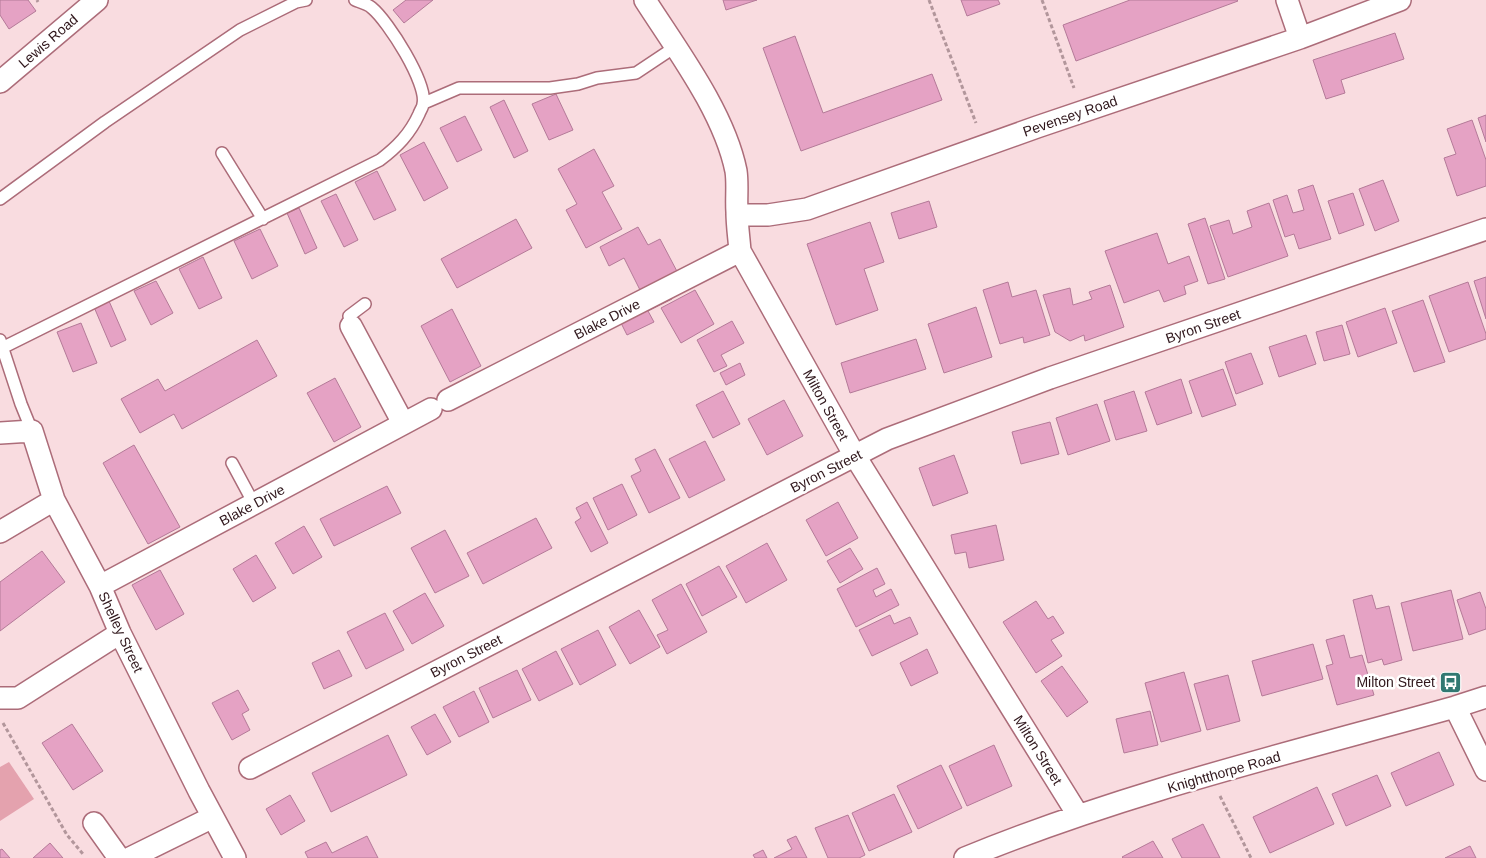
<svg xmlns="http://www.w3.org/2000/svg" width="1486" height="858" viewBox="0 0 1486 858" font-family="Helvetica,sans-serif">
<rect width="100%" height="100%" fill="#f9dce0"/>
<path fill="#e4a2ae" d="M 9,762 L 34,799 L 0,821 L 0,767 Z"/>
<path fill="#e5a2c4" stroke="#b47a98" d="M 0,0 L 28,0 L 36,11 L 9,29 L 0,15 Z
M 406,0 L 433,0 L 404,23 L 393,10 Z
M 723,0 L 757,0 L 726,10 Z
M 961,0 L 998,0 L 1000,4 L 967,16 Z
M 1130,0 L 1237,0 L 1238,1 L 1076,61 L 1063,25 Z
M 1395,33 L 1404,59 L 1341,80 L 1345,93 L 1326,99 L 1313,60 Z
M 795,36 L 823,113 L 932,74 L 942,100 L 801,151 L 763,48 Z
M 556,94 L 573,130 L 549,140 L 532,104 Z
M 504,100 L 528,151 L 514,158 L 490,107 Z
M 1486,115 L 1486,142 L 1478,118 Z
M 465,116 L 482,150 L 457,162 L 440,128 Z
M 1472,120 L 1486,160 L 1486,186 L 1457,196 L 1444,158 L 1456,154 L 1447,129 Z
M 424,142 L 448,188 L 424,201 L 400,155 Z
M 594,149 L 614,186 L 602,192 L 622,229 L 586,248 L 566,210 L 577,204 L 558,169 Z
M 377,171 L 396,210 L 374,220 L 355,182 Z
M 1383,180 L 1399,221 L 1375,231 L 1359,189 Z
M 1313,185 L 1331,239 L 1299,249 L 1294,234 L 1285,237 L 1273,200 L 1287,195 L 1293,213 L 1304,210 L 1298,190 Z
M 1353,193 L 1364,225 L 1339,234 L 1328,201 Z
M 336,194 L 358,240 L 344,247 L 321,201 Z
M 929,201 L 937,227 L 899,239 L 891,213 Z
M 1269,203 L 1288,256 L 1228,277 L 1210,226 L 1229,220 L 1233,234 L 1252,227 L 1247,211 Z
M 299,208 L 317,248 L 305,254 L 287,213 Z
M 1205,218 L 1225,279 L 1208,284 L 1188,224 Z
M 516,219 L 532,248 L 457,288 L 441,259 Z
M 870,222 L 884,262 L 864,269 L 878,310 L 836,325 L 807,244 Z
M 638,227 L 648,245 L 660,239 L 680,277 L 643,296 L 624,258 L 609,266 L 600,247 Z
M 260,229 L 278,266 L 252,279 L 234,241 Z
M 1157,233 L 1168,264 L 1189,256 L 1198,281 L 1184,286 L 1186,294 L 1164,302 L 1159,290 L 1124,303 L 1105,251 Z
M 203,257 L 222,298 L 199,309 L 179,269 Z
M 1486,277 L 1486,319 L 1474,281 Z
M 156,281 L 173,313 L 151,325 L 134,291 Z
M 1008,282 L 1012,297 L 1036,290 L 1050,335 L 1024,343 L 1023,337 L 1000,344 L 983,290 Z
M 1468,282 L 1486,334 L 1486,339 L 1449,352 L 1429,296 Z
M 1110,285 L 1124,327 L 1085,341 L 1084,335 L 1070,341 L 1055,332 L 1043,295 L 1070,288 L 1073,305 L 1092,299 L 1089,292 Z
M 695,290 L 714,324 L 681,343 L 661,308 Z
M 668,292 L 672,299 L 648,311 L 654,322 L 627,335 L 618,317 Z
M 1423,300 L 1445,362 L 1414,372 L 1392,311 Z
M 109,301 L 126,340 L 111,347 L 94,307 Z
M 976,307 L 992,357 L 944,373 L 928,324 Z
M 1385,308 L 1397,343 L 1358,357 L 1346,322 Z
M 452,309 L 481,366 L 450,382 L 421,326 Z
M 732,321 L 744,343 L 721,355 L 727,366 L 714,372 L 697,340 Z
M 81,323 L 97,363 L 73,372 L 57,332 Z
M 1342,325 L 1350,354 L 1324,361 L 1316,332 Z
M 1306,335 L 1316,364 L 1279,377 L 1269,347 Z
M 916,339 L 926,369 L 850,393 L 841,363 Z
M 257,340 L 277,376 L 182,429 L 174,414 L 140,433 L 121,399 L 158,379 L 165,391 Z
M 1251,353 L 1263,384 L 1236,394 L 1225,362 Z
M 740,363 L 745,375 L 726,385 L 720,373 Z
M 1223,369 L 1236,405 L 1202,417 L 1189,381 Z
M 335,378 L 361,427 L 334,442 L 307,393 Z
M 1181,379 L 1192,413 L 1157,425 L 1145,392 Z
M 723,391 L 740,424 L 713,438 L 696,405 Z
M 1134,391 L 1147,431 L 1116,440 L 1104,401 Z
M 784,400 L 803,436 L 767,455 L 748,419 Z
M 1097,404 L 1110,441 L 1068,455 L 1056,418 Z
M 1050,422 L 1059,454 L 1021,464 L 1012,432 Z
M 705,441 L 725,480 L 689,498 L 669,459 Z
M 134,445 L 180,527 L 148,544 L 103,463 Z
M 655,449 L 680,498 L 649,513 L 631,476 L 641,471 L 635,459 Z
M 954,455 L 968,493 L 933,506 L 919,468 Z
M 622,484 L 637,515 L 608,530 L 593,498 Z
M 387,486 L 401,513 L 334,546 L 320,519 Z
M 587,502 L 608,543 L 591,552 L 575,522 L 581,518 L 576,508 Z
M 838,502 L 858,538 L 826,556 L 806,520 Z
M 536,518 L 552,548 L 483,584 L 467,553 Z
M 996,525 L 1004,560 L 969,568 L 966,552 L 955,554 L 951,535 Z
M 304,526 L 322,557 L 293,574 L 275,543 Z
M 445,530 L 469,576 L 435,593 L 411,548 Z
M 767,543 L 787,580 L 746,603 L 726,566 Z
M 850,548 L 863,569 L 840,583 L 827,561 Z
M 42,551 L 65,582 L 0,631 L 0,582 Z
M 256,555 L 276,588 L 253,602 L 233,569 Z
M 719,566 L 737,597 L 702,616 L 686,584 Z
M 877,568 L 885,584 L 873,590 L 876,597 L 891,589 L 899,605 L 856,627 L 837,589 Z
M 160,570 L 184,614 L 156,630 L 132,585 Z
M 681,584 L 707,632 L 667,654 L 657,635 L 668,630 L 652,600 Z
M 1451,590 L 1463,639 L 1413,651 L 1401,603 Z
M 1480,592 L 1486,609 L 1486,629 L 1469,635 L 1457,600 Z
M 425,593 L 444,626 L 412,644 L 393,611 Z
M 1372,595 L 1376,609 L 1389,606 L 1402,660 L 1384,665 L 1382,659 L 1368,663 L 1353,600 Z
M 1036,601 L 1048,619 L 1053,616 L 1064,633 L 1051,640 L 1062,656 L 1036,673 L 1003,622 Z
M 639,610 L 660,647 L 630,664 L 609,627 Z
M 385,613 L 404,650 L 366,669 L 347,632 Z
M 890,615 L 894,624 L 910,617 L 918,634 L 872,656 L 859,630 Z
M 598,630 L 616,665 L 580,685 L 561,649 Z
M 1344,635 L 1350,658 L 1362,655 L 1374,695 L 1337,705 L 1326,666 L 1333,664 L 1326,640 Z
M 1313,644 L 1323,679 L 1262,696 L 1252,661 Z
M 927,649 L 938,673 L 911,686 L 900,663 Z
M 339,650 L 352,676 L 324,689 L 312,663 Z
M 556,651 L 573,684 L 539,701 L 522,669 Z
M 1062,666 L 1088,702 L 1067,717 L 1041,681 Z
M 517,670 L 531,700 L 493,718 L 479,688 Z
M 1184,672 L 1201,731 L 1161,742 L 1145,683 Z
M 1228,675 L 1240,721 L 1207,730 L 1194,684 Z
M 238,690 L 249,710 L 242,714 L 250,730 L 232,740 L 212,703 Z
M 474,691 L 489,722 L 459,737 L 443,707 Z
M 1150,711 L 1158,745 L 1124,753 L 1116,719 Z
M 435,714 L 451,742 L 427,755 L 411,727 Z
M 72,724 L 103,771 L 73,790 L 42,743 Z
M 388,735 L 407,775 L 331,812 L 312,773 Z
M 994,745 L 1012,786 L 967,806 L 949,766 Z
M 1439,752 L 1454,785 L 1406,806 L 1391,773 Z
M 941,765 L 962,808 L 918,829 L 897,786 Z
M 1377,775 L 1391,806 L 1346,826 L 1332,794 Z
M 1317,787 L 1334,824 L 1270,853 L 1253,817 Z
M 894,794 L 912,832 L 869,851 L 852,813 Z
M 290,795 L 305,821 L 281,835 L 266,809 Z
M 848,815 L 865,855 L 859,858 L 828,858 L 815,828 Z
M 1203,824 L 1220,858 L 1182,858 L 1172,839 Z
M 367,836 L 378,858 L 308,858 L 305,852 L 326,842 L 332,853 Z
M 796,836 L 807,858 L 774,858 L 792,849 L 787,840 Z
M 1153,841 L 1163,858 L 1123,858 L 1122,857 Z
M 50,843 L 63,858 L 33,858 Z
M 1470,846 L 1476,858 L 1445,858 Z
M 2,849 L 10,858 L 0,858 L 0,850 Z
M 763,850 L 767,858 L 755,858 L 753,855 Z"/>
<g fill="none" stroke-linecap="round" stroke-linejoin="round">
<defs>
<path id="lane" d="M 424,103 L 459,88 L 550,88 L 578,84 L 597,78 L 636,73 L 675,47
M 222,153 L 263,219
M 0,199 L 105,122 L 240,30 L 296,2 L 306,0
M 351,326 L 349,316 L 365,304
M 0,340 L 21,404 L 32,431
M 4,347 L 380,160 C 397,147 410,134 419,114 C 420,111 423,107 423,104 C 428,84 388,21 372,8 C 368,4 360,2 355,0
M 232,463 L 254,504"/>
<path id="street" d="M 645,0 C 677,50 724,112 736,171 C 738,184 736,199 737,212 C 737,225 739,238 740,251 L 855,456 L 1078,815
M 1287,0 L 1300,38
M 0,82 L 97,0
M 737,215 L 768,215 L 807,209 L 1037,127 L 1300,38 L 1400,0
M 351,326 L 403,423
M 448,400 L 740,251
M 0,433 L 32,431 L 54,500 L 100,586 L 120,633 L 199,791 L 235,858
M 0,532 L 54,500
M 100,586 L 431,409
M 0,698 L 18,698 L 120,633
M 1455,707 L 1486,770
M 250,768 L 887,439 L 1050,378 L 1486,229
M 94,823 L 119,858
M 130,858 L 213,817
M 965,858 C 1123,793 1290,753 1455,707 L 1486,697"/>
</defs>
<use href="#lane" stroke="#ac6c79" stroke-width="14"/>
<use href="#street" stroke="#ac6c79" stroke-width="24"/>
<path stroke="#b2969b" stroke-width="3" stroke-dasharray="4 2.5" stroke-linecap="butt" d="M 37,0 L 38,2
M 929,0 L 976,123
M 1042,0 L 1074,88
M 3,723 L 67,835 L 83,854
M 1220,796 L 1251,858"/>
<use href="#lane" stroke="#fff" stroke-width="11"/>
<use href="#street" stroke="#fff" stroke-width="21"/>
</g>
<defs>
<symbol id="bus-square" viewBox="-11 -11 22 22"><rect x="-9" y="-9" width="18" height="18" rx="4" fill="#317872" stroke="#fff"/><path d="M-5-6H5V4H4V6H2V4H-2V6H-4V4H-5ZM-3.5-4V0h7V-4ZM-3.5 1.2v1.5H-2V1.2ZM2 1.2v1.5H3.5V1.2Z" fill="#fff"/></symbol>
</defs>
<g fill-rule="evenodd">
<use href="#bus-square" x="1438" y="670" width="25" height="25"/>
</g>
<g text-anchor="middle" stroke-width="5" stroke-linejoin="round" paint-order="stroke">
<g font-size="14" fill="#30171c" stroke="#fff">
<text transform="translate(48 41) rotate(-41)" y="5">Lewis Road</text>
<text transform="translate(1070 116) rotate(-19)" y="5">Pevensey Road</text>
<text transform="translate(607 319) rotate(-27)" y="5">Blake Drive</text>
<text transform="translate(1203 326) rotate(-19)" y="5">Byron Street</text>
<text transform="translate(826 405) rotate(61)" y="5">Milton Street</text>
<text transform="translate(826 471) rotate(-27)" y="5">Byron Street</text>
<text transform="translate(252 505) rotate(-28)" y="5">Blake Drive</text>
<text transform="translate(121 632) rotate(65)" y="5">Shelley Street</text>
<text transform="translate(466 656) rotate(-27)" y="5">Byron Street</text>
<text transform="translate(1038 750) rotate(58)" y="5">Milton Street</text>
<text transform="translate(1224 772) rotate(-16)" y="5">Knightthorpe Road</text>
</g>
<g font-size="14" fill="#30171c" stroke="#fff" text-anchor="end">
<text x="1435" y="687">Milton Street</text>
</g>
</g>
</svg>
